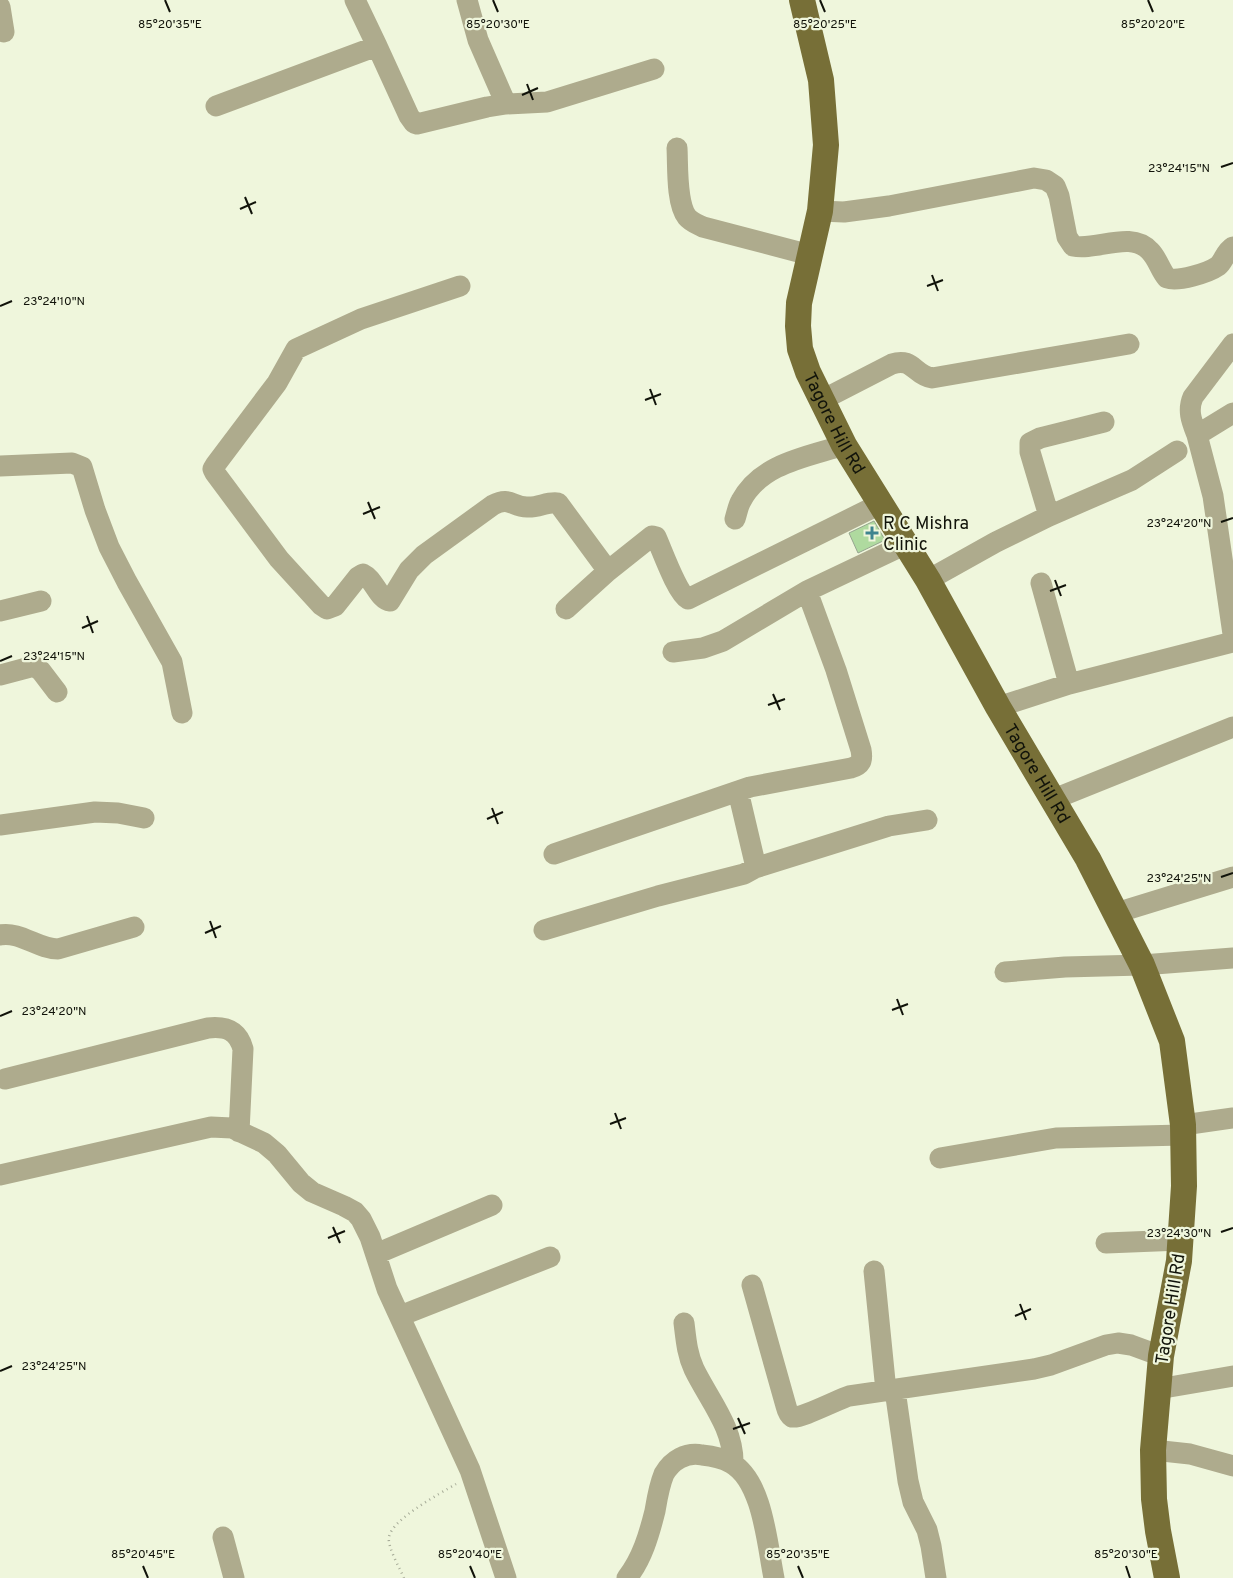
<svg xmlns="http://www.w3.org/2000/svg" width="1233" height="1578" viewBox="0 0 1233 1578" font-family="Overpass,sans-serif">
<rect width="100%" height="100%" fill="#eff6dc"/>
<path fill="#afda9f" stroke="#96a690" d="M 874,521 L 885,540 L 858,553 L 849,533 Z"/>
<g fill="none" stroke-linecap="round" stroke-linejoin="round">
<path stroke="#a7ac98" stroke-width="2.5" stroke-dasharray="1 4" stroke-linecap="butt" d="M 404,1578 C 400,1569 387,1546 389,1537 C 392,1519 441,1493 456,1484"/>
<path stroke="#aeab8d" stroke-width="21" d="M 467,0 L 478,40 L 506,104
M 0,7 L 4,32
M 377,46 L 409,116 L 414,123 L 417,124 L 487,107 L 506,104 L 547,102 L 654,69
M 216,106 L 377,46 L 355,0
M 677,148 C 678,165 676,203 687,217 C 691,222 697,224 703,227 L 810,255
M 820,211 L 844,212 L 889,206 L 1034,178 L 1046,180 L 1055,186 L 1059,196 L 1067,237 L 1073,246 C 1097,251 1131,230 1150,251 C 1158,259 1160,270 1167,278 C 1178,282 1208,273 1218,266 C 1224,261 1225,252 1233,247
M 460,286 L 361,319 L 296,349 L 277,383 L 216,464 L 213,469 L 215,473 L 279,559 L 321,605 L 327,609 L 335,606 L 358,577 L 363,574 C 374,579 379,600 390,601 L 409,570 L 424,555 L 493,505 C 510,496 512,507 527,507 C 538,508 548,501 558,503 L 608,571
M 822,400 L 892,364 C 913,357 914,375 932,378 L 1129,344
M 1233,413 L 1197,435 L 1213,496 L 1233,634
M 1197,435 C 1192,422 1187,411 1193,397 L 1233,344
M 0,466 L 72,463 L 82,467 L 95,510 L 109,547 L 127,582 L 172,662 L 182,713
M 1049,516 L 1030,452 L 1030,443 L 1040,438 L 1104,422
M 735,519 C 737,513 738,506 741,501 C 761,463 807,457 844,445
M 928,580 L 996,542 L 1049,516 L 1132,480 L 1177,451
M 1041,583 L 1069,684
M 566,609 L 608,571 L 652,536 L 656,537 C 662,550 677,593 688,599 L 880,504
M 0,611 L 41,601
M 673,652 L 703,648 L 723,641 L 807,591 L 906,544
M 0,675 L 34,666 L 41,671 L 57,692
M 998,707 L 1069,684 L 1233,642
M 1054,799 L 1233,727
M 0,825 L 95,812 L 118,813 L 144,818
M 554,854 L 750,787 L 851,768 C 861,765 863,761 861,750 L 836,670 L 807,591
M 755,868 L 889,826 L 927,820
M 1116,913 L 1233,877
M 544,930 L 658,896 L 744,874 L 755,868 L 755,863 L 738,791
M 0,935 C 20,931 38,949 58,949 L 134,927
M 1005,972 L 1065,967 L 1142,965 L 1233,958
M 5,1079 L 208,1028 C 226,1026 238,1030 243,1049 L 239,1132
M 1183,1125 L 1233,1118
M 940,1158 L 1056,1138 L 1183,1135
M 0,1175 L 211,1127 L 232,1128 L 264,1143 L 277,1154 L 301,1183 L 312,1192 L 344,1206 L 355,1212 L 361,1219 L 370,1237 L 387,1289 L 470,1470 L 506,1578
M 1106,1243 L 1181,1240
M 376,1254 L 492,1205
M 874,1271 L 886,1391
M 752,1285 L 786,1406 C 787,1410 789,1415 792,1417 C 798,1420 839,1399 849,1396 L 1034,1369 L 1051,1365 L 1106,1345 L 1118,1343 L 1131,1345 L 1161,1356
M 400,1316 L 550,1257
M 684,1323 C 686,1339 687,1354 694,1369 C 709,1400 734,1428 733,1464
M 1158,1389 L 1233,1376
M 895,1390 L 908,1481 L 913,1502 L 927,1530 L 931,1546 L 936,1578
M 1153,1450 L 1190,1454 L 1233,1466
M 223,1537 L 234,1578
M 627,1578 C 642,1559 649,1535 655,1511 C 657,1499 659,1486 664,1474 C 672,1460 686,1452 702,1455 C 712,1456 722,1458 731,1463 C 763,1481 767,1544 774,1578"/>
<path stroke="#776f37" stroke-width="26" id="s1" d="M 802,0 L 821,80 L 826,145 L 820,211 L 799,303 L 798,326 L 800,349 L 808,372 L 844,445 L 928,580 L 998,707 L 1088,859 L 1142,965 L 1172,1041 L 1183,1125 L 1184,1186 L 1179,1261 L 1161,1356 L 1153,1450 L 1154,1499 L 1158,1531 L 1167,1578"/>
</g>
<path fill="none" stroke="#11130a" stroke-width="2" d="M 165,0 L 170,12M 493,0 L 498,12M 820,0 L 825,12M 1148,0 L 1153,12M 527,84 L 533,100M 522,95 L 538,88M 1221,167 L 1233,163M 245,197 L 252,214M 240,209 L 256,202M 932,275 L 938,291M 927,286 L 943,280M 0,306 L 12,301M 650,389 L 656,405M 645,400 L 661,394M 368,502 L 375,519M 363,514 L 380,507M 1221,522 L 1233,518M 1055,580 L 1061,596M 1050,591 L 1066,585M 87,616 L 93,633M 82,628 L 98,621M 0,661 L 12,656M 773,694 L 780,710M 768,705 L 785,699M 492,808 L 498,824M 487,819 L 503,812M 1221,877 L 1233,873M 210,921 L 216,938M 205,933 L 221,926M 897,999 L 903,1015M 892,1010 L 908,1004M 0,1016 L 12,1011M 615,1113 L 621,1129M 610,1124 L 626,1118M 333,1227 L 340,1243M 1221,1232 L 1233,1228M 328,1238 L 345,1231M 1020,1304 L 1026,1320M 1015,1316 L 1031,1309M 0,1371 L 12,1366M 738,1418 L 745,1434M 733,1429 L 750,1423M 143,1566 L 148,1578M 470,1566 L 475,1578M 798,1566 L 803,1578M 1126,1566 L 1130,1578"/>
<path fill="#3e848f" stroke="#eff6dc" stroke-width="2" d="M869.5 525.5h5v5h5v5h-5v5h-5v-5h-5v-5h5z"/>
<g text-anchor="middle" stroke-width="4.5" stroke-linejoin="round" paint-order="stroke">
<g font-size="18" fill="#11130a" stroke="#eff6dc">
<text dy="6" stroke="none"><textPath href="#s1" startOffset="436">Tagore Hill Rd</textPath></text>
<text dy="6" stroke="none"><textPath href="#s1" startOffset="841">Tagore Hill Rd</textPath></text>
<text transform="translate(1170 1309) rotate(-81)" y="6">Tagore Hill Rd</text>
</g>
<g font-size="18" fill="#11130a" stroke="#eff6dc" text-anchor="start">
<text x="883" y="529">R C Mishra<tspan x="883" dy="21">Clinic</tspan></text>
</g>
</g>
<g font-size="12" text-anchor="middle" fill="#11130a" stroke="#eff6dc" stroke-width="4.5" stroke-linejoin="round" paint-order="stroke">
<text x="170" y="28">85°20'35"E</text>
<text x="498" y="28">85°20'30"E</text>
<text x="825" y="28">85°20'25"E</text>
<text x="1153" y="28">85°20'20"E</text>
<text x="1179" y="172">23°24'15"N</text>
<text x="54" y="305">23°24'10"N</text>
<text x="1179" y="527">23°24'20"N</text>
<text x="54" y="660">23°24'15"N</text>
<text x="1179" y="882">23°24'25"N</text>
<text x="54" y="1015">23°24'20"N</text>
<text x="1179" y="1237">23°24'30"N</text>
<text x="54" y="1370">23°24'25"N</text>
<text x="143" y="1558">85°20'45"E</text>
<text x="470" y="1558">85°20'40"E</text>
<text x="798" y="1558">85°20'35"E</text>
<text x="1126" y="1558">85°20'30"E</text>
</g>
</svg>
